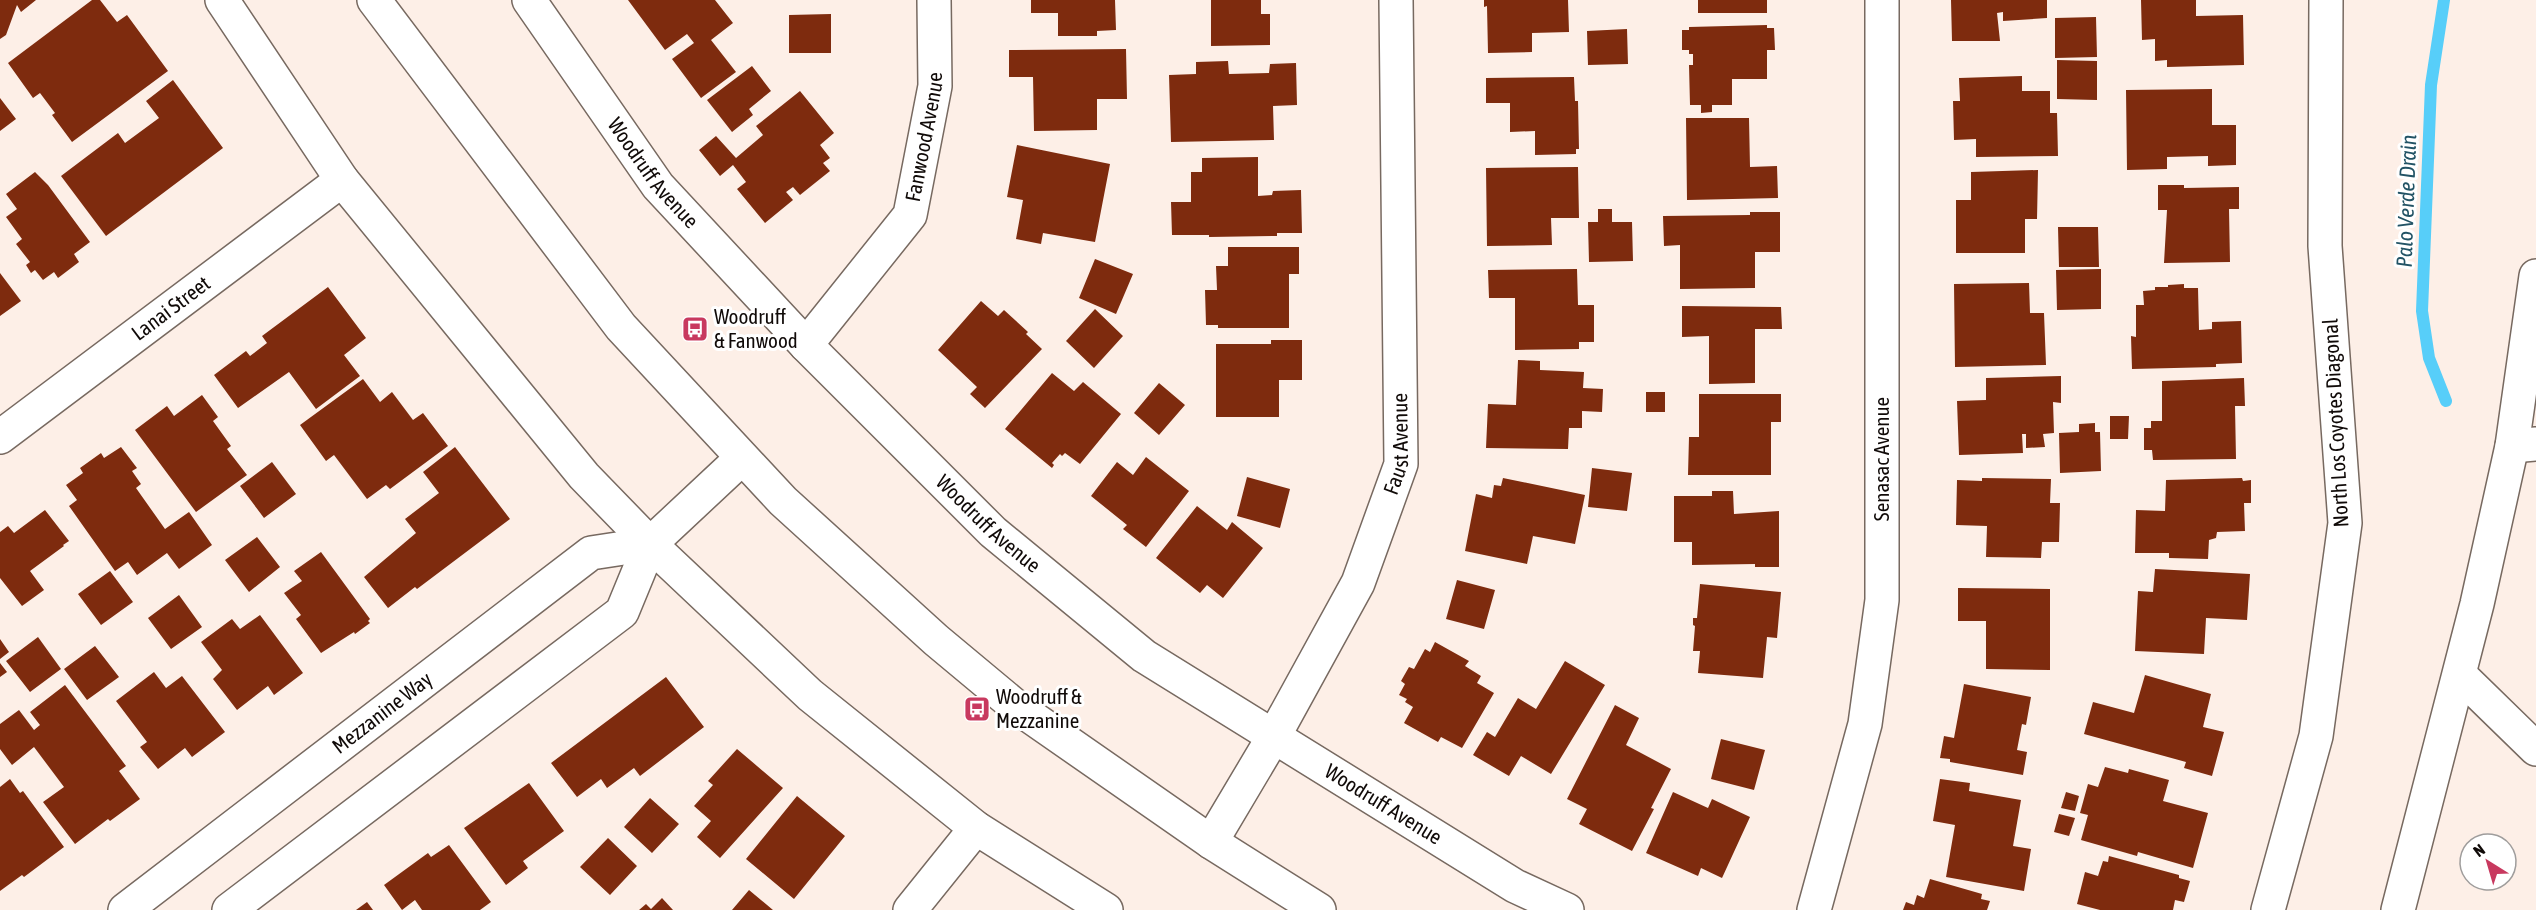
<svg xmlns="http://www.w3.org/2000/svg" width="2536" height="910" viewBox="0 0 2536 910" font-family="'Asap Condensed',sans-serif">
<rect width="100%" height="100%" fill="#fdefe7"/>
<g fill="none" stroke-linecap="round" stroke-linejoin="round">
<path stroke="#57cef9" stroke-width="12" d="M 2444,0 L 2431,85 L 2422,311 L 2429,358 L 2446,401"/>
</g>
<path fill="#7e2b0e" d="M 0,0 L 36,0 L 21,12 L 17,5 L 6,35 L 0,39 Z
M 92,0 L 100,0 L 117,22 L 127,15 L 168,71 L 72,142 L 52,115 L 55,113 L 40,93 L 33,98 L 8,63 Z
M 628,0 L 715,0 L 733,23 L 711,40 L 736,72 L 701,98 L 672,59 L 694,43 L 687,34 L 665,50 Z
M 1031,0 L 1115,0 L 1116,30 L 1097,31 L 1097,36 L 1058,36 L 1058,13 L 1031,13 Z
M 1211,0 L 1261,0 L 1261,14 L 1270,14 L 1270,45 L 1211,46 Z
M 1484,0 L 1568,0 L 1569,32 L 1532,33 L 1532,52 L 1488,53 L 1487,6 L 1484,7 Z
M 1698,0 L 1767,0 L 1767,13 L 1698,13 Z
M 1951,0 L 2047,0 L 2047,18 L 2003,21 L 2003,12 L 1997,13 L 2000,41 L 1952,41 Z
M 2141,0 L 2196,0 L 2196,16 L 2243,15 L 2244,65 L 2167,67 L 2167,60 L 2155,61 L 2155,39 L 2142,40 Z
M 831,14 L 831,53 L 789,53 L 789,15 Z
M 2096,17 L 2097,57 L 2055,58 L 2055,18 Z
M 1767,25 L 1767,28 L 1774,28 L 1775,50 L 1767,50 L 1767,79 L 1732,79 L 1732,105 L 1712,105 L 1712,112 L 1701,113 L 1701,105 L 1690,105 L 1689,65 L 1693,65 L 1693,54 L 1689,54 L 1689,50 L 1682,50 L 1682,30 L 1689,30 L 1689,27 Z
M 1627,29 L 1628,64 L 1588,65 L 1587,31 Z
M 1126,49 L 1127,99 L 1097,99 L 1097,130 L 1034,131 L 1033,77 L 1009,77 L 1009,50 Z
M 2057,60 L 2097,61 L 2097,100 L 2057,99 Z
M 1228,61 L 1229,74 L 1269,73 L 1270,64 L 1296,63 L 1297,105 L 1273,106 L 1274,140 L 1171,142 L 1169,75 L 1196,74 L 1196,62 Z
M 752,66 L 771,91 L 749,109 L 753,115 L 732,132 L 707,100 Z
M 2022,76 L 2022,91 L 2050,91 L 2050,113 L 2057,113 L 2058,156 L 1976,157 L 1976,139 L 1954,140 L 1953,101 L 1960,101 L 1959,78 Z
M 1574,77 L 1575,101 L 1578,101 L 1579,149 L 1576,149 L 1576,154 L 1535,155 L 1535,131 L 1510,132 L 1510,103 L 1486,103 L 1486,78 Z
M 173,80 L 223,148 L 106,236 L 61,176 L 118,133 L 125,143 L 159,118 L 146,101 Z
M 2212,89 L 2212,125 L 2236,125 L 2236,165 L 2208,166 L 2208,156 L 2167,157 L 2167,169 L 2127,170 L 2126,90 Z
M 800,91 L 834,133 L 820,145 L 830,158 L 823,163 L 830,171 L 800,195 L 793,187 L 786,192 L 793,200 L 765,223 L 737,189 L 746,182 L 733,165 L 720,176 L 699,150 L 716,136 L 736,158 L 763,135 L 756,126 Z
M 0,98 L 16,119 L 0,131 Z
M 1686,118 L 1749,118 L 1750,167 L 1777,166 L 1778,198 L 1687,200 Z
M 1017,145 L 1110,164 L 1095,242 L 1043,233 L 1041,244 L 1016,239 L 1023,200 L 1007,197 Z
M 1258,157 L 1258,196 L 1272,195 L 1273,191 L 1301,190 L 1302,233 L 1277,233 L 1277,236 L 1209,237 L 1209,235 L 1172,235 L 1171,202 L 1191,202 L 1191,172 L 1202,172 L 1202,158 Z
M 1578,167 L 1579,218 L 1551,218 L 1552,245 L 1487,246 L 1486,168 Z
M 2038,170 L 2037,219 L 2025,219 L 2025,253 L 1956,253 L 1956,200 L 1971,200 L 1971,172 Z
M 35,172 L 48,185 L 90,242 L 74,254 L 79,262 L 58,278 L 54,272 L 43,280 L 35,270 L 31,273 L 26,265 L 30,262 L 16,244 L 22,239 L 6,217 L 17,209 L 6,194 Z
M 2158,185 L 2184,185 L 2184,188 L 2239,187 L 2239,209 L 2229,209 L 2230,262 L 2164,263 L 2167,210 L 2158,210 Z
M 1598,209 L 1612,209 L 1612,222 L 1632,222 L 1633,261 L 1589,262 L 1588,222 L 1598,222 Z
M 1750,212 L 1780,212 L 1780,252 L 1755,252 L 1755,288 L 1680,289 L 1680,245 L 1664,246 L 1663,216 L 1750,215 Z
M 2058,227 L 2098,227 L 2099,267 L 2059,267 Z
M 1228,247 L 1299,247 L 1299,274 L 1289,274 L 1289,328 L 1218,328 L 1218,325 L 1206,325 L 1205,290 L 1217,290 L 1216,266 L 1228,266 Z
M 1095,259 L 1133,274 L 1116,314 L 1079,298 Z
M 1577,269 L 1578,305 L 1594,305 L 1594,342 L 1579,342 L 1579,349 L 1515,350 L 1515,298 L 1489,298 L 1488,270 Z
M 2101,269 L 2101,309 L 2057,310 L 2056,270 Z
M 0,273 L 21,301 L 0,316 Z
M 2029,283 L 2030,313 L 2044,313 L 2046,365 L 1955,367 L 1954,284 Z
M 2184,284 L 2184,288 L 2198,288 L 2199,330 L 2212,329 L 2212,322 L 2241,321 L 2242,363 L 2216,364 L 2216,367 L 2132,369 L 2131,336 L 2136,337 L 2136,305 L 2144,305 L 2143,291 L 2155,290 L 2155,287 L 2168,287 L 2168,285 Z
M 328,287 L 366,338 L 344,355 L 360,376 L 316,409 L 289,372 L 238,408 L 214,375 L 246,351 L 250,356 L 267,343 L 262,336 Z
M 981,301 L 998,316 L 1004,310 L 1028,332 L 1026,334 L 1042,349 L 985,408 L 970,394 L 977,387 L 938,350 Z
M 1682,306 L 1781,307 L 1782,329 L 1755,329 L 1755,383 L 1709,384 L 1709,336 L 1682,337 Z
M 1095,309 L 1123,336 L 1094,368 L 1066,341 Z
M 1271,340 L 1302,340 L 1302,380 L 1279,380 L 1279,417 L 1216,417 L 1216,344 L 1271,344 Z
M 1518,360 L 1540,361 L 1540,370 L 1584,372 L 1583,388 L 1603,389 L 1602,412 L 1582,411 L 1582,428 L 1569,428 L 1568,449 L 1486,448 L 1488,404 L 1516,405 Z
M 1052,373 L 1074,391 L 1083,382 L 1121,414 L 1080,464 L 1065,453 L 1062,456 L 1060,454 L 1052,463 L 1054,465 L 1052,468 L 1005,429 Z
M 2061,376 L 2061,403 L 2053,402 L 2054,433 L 2043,434 L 2045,447 L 2026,448 L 2026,434 L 2022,434 L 2023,453 L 1959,455 L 1957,401 L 1986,400 L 1986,378 Z
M 2244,378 L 2245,406 L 2235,406 L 2236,459 L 2153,460 L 2152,450 L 2144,450 L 2144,428 L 2151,428 L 2151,421 L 2162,421 L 2162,381 Z
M 363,379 L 380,402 L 392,392 L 413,420 L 423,413 L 448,446 L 390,489 L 386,485 L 367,499 L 334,455 L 326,461 L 300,425 Z
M 1159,383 L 1185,405 L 1159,435 L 1134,413 Z
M 1646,392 L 1665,392 L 1665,412 L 1646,412 Z
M 1699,394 L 1781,394 L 1781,422 L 1771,422 L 1771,475 L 1688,475 L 1689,437 L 1699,437 Z
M 202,395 L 218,417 L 213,421 L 231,446 L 227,449 L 247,475 L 196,512 L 135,430 L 167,406 L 174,416 Z
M 2110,416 L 2129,416 L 2128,439 L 2110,439 Z
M 2095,423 L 2095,432 L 2100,432 L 2101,471 L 2060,473 L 2059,433 L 2079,432 L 2079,424 Z
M 121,447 L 137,468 L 132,471 L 141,484 L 136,488 L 165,529 L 189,512 L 212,545 L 179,569 L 167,553 L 137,575 L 128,562 L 115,571 L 69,506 L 77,500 L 66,485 L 83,473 L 80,468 L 101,453 L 104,458 Z
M 455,447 L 510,519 L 417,589 L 415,587 L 388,608 L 364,577 L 416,533 L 405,519 L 439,493 L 423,472 Z
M 1146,457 L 1189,491 L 1146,547 L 1123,529 L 1127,525 L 1091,496 L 1117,462 L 1133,475 Z
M 272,462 L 296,494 L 264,518 L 240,486 Z
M 1592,468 L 1632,473 L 1627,511 L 1588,507 Z
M 1247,477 L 1290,489 L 1280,528 L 1237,516 Z
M 1503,478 L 1585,495 L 1575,544 L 1533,536 L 1527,564 L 1465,551 L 1476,494 L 1492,498 L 1494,485 L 1501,486 Z
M 1982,478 L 2051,479 L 2050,503 L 2060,503 L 2059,542 L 2042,542 L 2041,558 L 1986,557 L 1987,526 L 1956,525 L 1957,480 L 1982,481 Z
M 2242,478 L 2243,481 L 2251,480 L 2251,503 L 2244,503 L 2245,531 L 2217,532 L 2216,538 L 2209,540 L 2208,559 L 2169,558 L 2169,553 L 2135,553 L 2136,510 L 2165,511 L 2166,480 Z
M 1712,491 L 1733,491 L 1734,514 L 1779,511 L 1779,567 L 1755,567 L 1755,564 L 1692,565 L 1692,542 L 1674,542 L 1674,496 L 1712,496 Z
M 1197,506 L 1227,530 L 1232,522 L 1263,548 L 1223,598 L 1207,585 L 1200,593 L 1156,558 Z
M 45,510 L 69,541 L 63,545 L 64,546 L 30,571 L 44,590 L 22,606 L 0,578 L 0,532 L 8,526 L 14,533 Z
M 257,537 L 280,567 L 249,592 L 225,560 Z
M 321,552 L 370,619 L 368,621 L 370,623 L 355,634 L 354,632 L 321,653 L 296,619 L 301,615 L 284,593 L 302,581 L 294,571 Z
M 2155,569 L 2250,574 L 2247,620 L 2206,618 L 2204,654 L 2135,651 L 2138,591 L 2153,592 Z
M 110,571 L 133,602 L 101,625 L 78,594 Z
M 1457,580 L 1495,590 L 1484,629 L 1446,619 Z
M 1700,584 L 1781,592 L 1777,638 L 1767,637 L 1763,678 L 1698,673 L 1700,651 L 1693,651 L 1695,626 L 1693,625 L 1693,618 L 1697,618 Z
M 1958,588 L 2050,589 L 2050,670 L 1986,669 L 1986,621 L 1958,621 Z
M 179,595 L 202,627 L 171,649 L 148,618 Z
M 260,615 L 303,673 L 274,695 L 268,686 L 237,710 L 213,679 L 222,670 L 201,642 L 232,619 L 240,629 Z
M 38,637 L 61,669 L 30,692 L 6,661 Z
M 0,639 L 9,652 L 0,659 Z
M 1435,642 L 1469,661 L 1465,666 L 1481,676 L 1477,683 L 1494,693 L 1462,748 L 1441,737 L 1438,742 L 1404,723 L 1413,707 L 1405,702 L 1407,699 L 1399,695 L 1405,684 L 1401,681 L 1409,667 L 1414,669 L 1425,649 L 1430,652 Z
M 95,646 L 119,677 L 87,700 L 64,669 Z
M 1565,661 L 1605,685 L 1551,774 L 1521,756 L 1509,776 L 1473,755 L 1487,732 L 1495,737 L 1518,698 L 1536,709 Z
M 0,663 L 7,672 L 0,677 Z
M 154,672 L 166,688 L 182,676 L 225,732 L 192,757 L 185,748 L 158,769 L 140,747 L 147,742 L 116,701 Z
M 2145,675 L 2211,694 L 2203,727 L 2224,732 L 2212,776 L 2184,768 L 2186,762 L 2084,734 L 2093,702 L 2134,713 Z
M 666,677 L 704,727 L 640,776 L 634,768 L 607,788 L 601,779 L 577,797 L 551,763 Z
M 1964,684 L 2031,697 L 2026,725 L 2022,724 L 2017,750 L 2027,752 L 2023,775 L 1950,762 L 1950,759 L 1940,758 L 1944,736 L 1954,738 Z
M 65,685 L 126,766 L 119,771 L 140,799 L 110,821 L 108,819 L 75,844 L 43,802 L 64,787 L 34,747 L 12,765 L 0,749 L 0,724 L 19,710 L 34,730 L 40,725 L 30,712 Z
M 1615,705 L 1639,718 L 1626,745 L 1671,769 L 1651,808 L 1654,809 L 1632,851 L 1579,824 L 1587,809 L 1567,799 Z
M 1721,739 L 1765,750 L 1754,790 L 1711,779 Z
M 737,749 L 783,788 L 720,858 L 697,837 L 711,821 L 694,806 L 713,785 L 708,781 Z
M 2105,767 L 2128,773 L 2129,769 L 2169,780 L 2163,801 L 2208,813 L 2193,868 L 2138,852 L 2137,856 L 2081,840 L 2088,815 L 2080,813 L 2088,784 L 2098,787 Z
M 10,779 L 20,793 L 23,791 L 64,847 L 24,877 L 22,875 L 0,891 L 0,787 Z
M 1940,779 L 1970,783 L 1969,791 L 2021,800 L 2013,846 L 2031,849 L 2024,891 L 1946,877 L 1955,825 L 1933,821 Z
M 529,783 L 564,831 L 523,861 L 528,868 L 506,885 L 464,828 Z
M 1673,792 L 1708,808 L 1712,799 L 1750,817 L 1722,878 L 1701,868 L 1698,876 L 1646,853 Z
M 2066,792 L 2079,796 L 2075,811 L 2061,808 Z
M 797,796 L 845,836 L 794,899 L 746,859 Z
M 650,798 L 679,824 L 652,853 L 624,827 Z
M 2059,814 L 2075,818 L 2069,836 L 2054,832 Z
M 608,838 L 637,866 L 610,895 L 580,867 Z
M 449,845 L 491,902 L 480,910 L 422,910 L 415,900 L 402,910 L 384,885 L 428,853 L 431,857 Z
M 2109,856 L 2179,875 L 2179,878 L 2190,881 L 2184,902 L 2175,900 L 2173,910 L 2100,910 L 2077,904 L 2085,872 L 2098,876 L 2103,861 L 2108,862 Z
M 1930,879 L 1982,894 L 1981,899 L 1990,901 L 1987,910 L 1903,910 L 1906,902 L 1914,905 L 1917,895 L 1924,898 Z
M 749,890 L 773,910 L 732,910 Z
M 662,898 L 673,910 L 639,910 L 646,904 L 651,909 Z
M 367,902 L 373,910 L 356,910 Z"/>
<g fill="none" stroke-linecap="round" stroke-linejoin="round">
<defs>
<g id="minor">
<path d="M 222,0 L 342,180 L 584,476 L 650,544 L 810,695 L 976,828 L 1106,910"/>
<path id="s1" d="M 529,0 L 658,186 L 806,345 L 993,532 L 1144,656 L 1515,886 L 1567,910"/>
<path id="s2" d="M 806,345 L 910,215 L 935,86 L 934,0"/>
<path id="s3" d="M 0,437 L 342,180"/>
<path d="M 2512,446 L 2536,444"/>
<path d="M 2460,675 L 2536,749"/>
<path id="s4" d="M 1211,842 L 1274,736 L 1358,583 L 1401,464 L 1396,0"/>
<path id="s5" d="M 125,910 L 591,553 L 650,544"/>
<path d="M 229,910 L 622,612 L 650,544 L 742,458"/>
<path d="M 910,910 L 976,828"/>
<path d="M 1814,910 L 1865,724 L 1882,600 L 1882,0"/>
<path d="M 2268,910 L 2316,736 L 2345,523 L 2325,246 L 2326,0"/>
</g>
<path id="major" d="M 374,0 L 621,327 L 783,501 L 936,640 L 1014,705 L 1211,842 L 1319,910
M 2398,910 L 2477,604 L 2512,446 L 2536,276"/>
</defs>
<use href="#minor" stroke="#776960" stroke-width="36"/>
<use href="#major" stroke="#776960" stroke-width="36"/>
<use href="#minor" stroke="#fff" stroke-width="33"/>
<use href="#major" stroke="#fff" stroke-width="33"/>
</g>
<defs>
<symbol id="bus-square" viewBox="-11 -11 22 22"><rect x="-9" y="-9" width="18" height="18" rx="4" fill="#c8395f" stroke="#fff"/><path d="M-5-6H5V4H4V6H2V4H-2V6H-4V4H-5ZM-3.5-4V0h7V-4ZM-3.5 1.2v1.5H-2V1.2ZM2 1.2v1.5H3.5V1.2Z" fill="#fff"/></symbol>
</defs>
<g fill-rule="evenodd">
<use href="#bus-square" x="680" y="314" width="30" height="30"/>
<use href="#bus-square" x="962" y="694" width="30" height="30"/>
</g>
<g text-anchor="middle" stroke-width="6" stroke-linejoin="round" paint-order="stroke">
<g font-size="21" fill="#100a08" stroke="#fff">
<text dy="7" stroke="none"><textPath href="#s2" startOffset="246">Fanwood Avenue</textPath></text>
<text dy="7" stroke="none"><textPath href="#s1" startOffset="213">Woodruff Avenue</textPath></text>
<text dy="7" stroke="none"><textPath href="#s3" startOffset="214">Lanai Street</textPath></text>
<text transform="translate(2336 423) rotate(-93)" y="7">North Los Coyotes Diagonal</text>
<text dy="7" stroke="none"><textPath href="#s4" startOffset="444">Faust Avenue</textPath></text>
<text transform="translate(1882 459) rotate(-90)" y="7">Senasac Avenue</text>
<text dy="7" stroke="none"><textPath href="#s1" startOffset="699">Woodruff Avenue</textPath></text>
<text dy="7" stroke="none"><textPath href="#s5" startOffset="324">Mezzanine Way</textPath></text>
<text dy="7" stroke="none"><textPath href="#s1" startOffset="1185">Woodruff Avenue</textPath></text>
</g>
<g font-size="21" fill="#100a08" stroke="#fff" text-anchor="start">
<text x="714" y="324">Woodruff<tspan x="714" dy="24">&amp; Fanwood</tspan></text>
<text x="996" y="704">Woodruff &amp;<tspan x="996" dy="24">Mezzanine</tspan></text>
</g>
<g font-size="22" font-style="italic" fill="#225365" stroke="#fff">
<text transform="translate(2406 201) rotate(-88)" y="8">Palo Verde Drain</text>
</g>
</g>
<g transform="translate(2488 862) rotate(323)"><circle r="28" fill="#ffffff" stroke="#9f9d9c" stroke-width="1.5"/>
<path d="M0-4.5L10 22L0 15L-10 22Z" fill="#c8395f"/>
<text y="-9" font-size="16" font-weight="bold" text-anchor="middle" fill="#100a08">N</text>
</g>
</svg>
